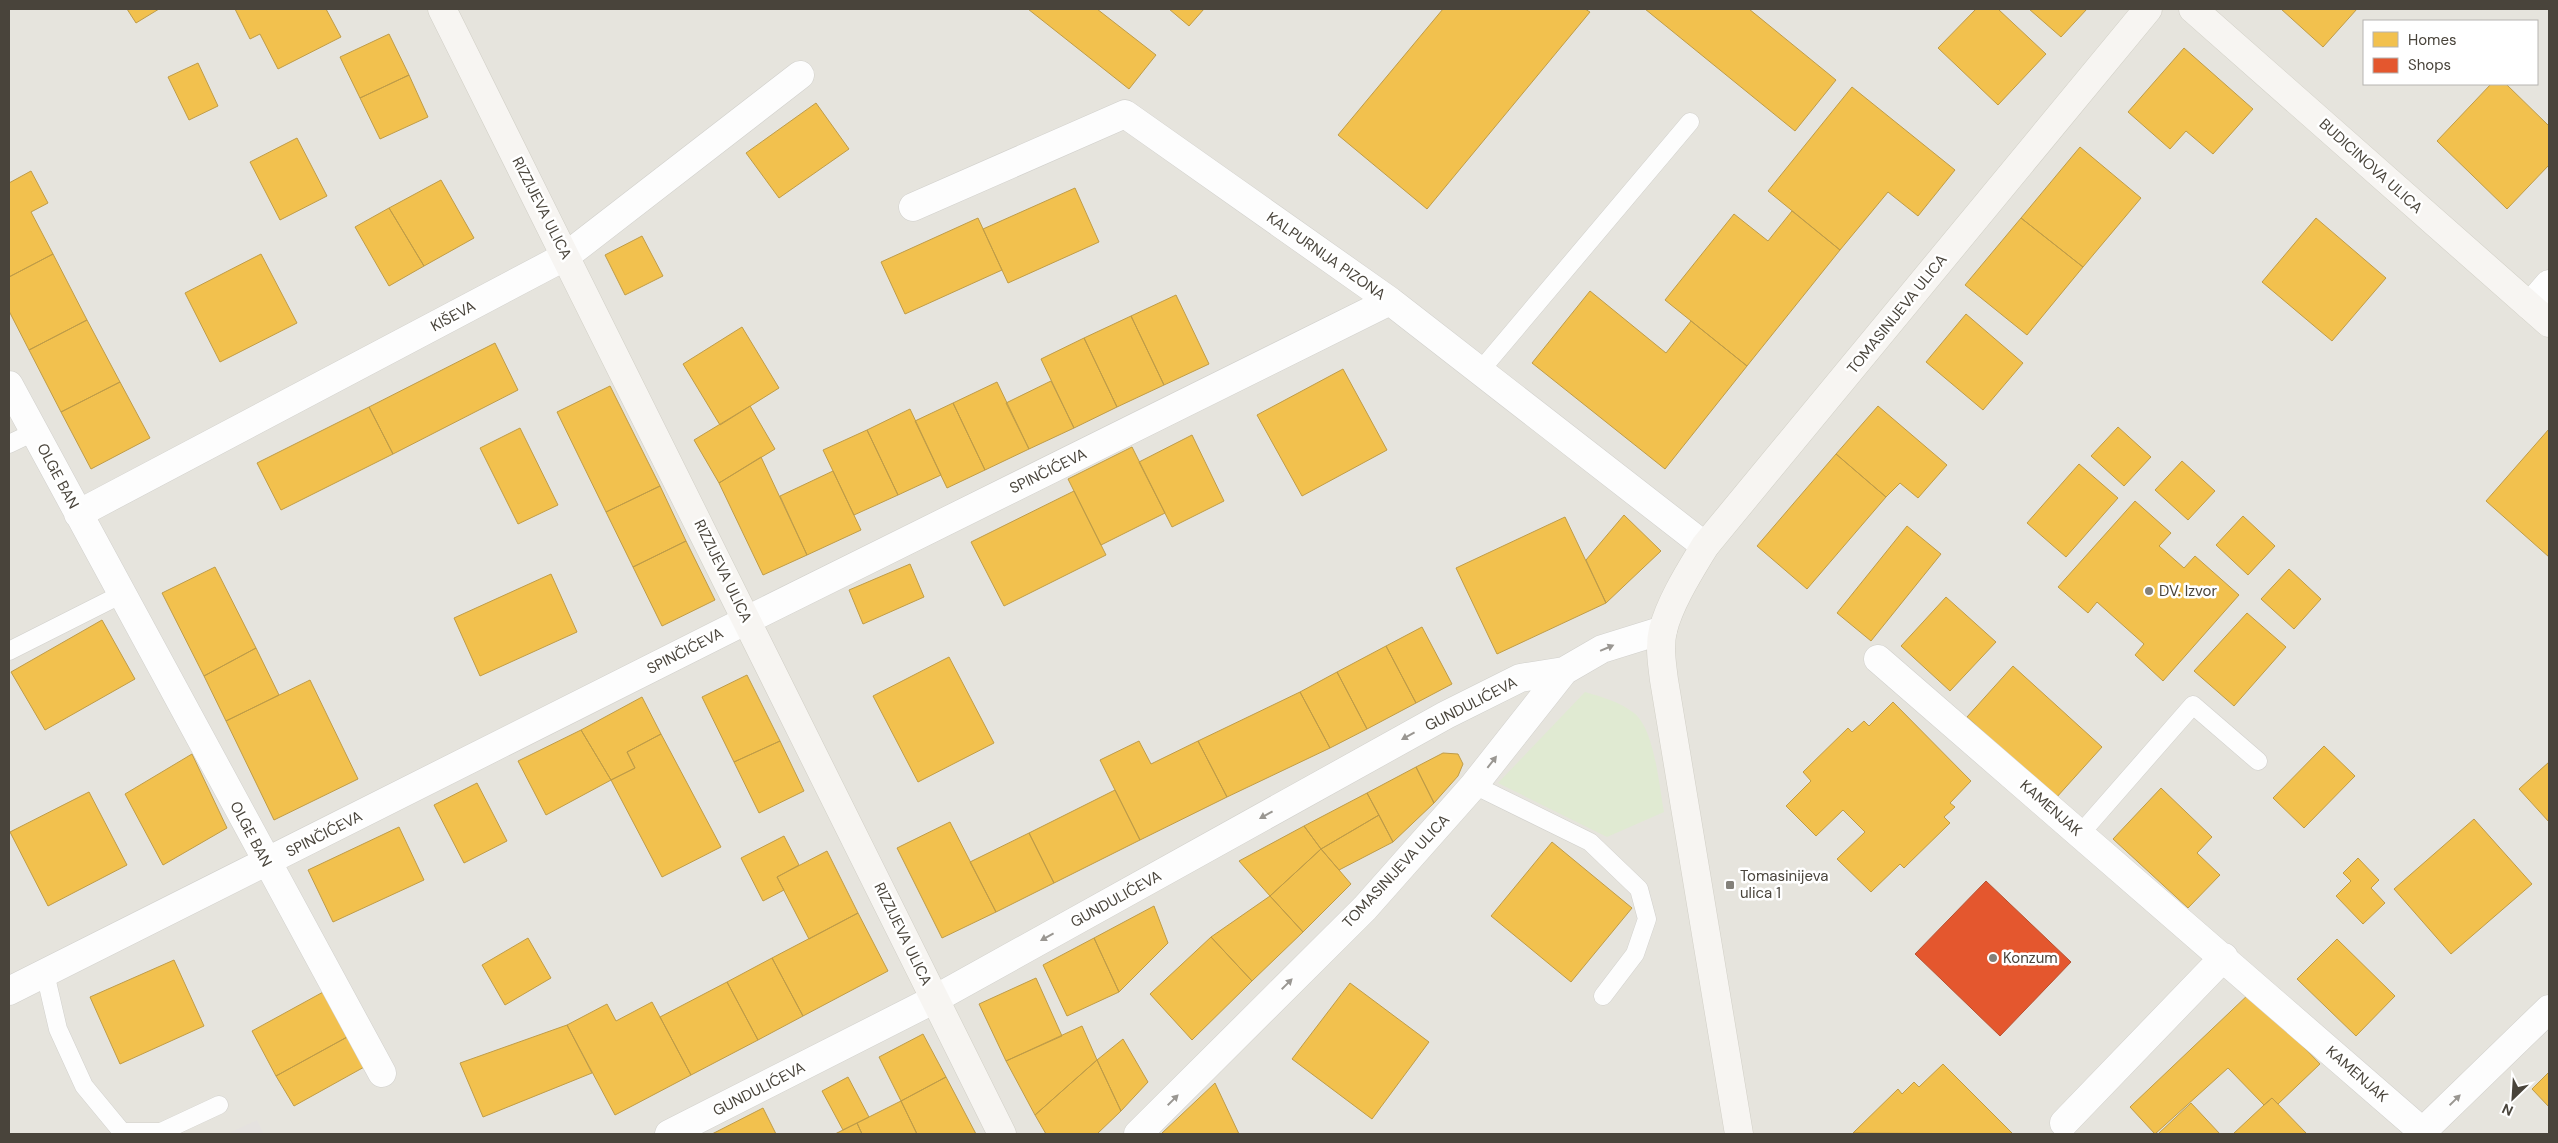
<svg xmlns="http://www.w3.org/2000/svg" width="2558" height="1143" viewBox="0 0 2558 1143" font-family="'DM Sans',sans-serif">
<rect width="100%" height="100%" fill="#f3f2ef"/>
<path fill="#e6e4dd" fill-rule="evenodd" d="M 9,9 L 2549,9 L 2549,1134 L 9,1134 ZM 2364,21 L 2537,21 L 2537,84 L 2364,84 Z"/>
<path fill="#e5e2df" d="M 257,1120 L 264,1134 L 227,1134 Z"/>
<path fill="#e0ead2" d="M 1585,692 C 1602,697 1620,702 1634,713 C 1655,730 1659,786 1664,812 L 1607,837 L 1498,783 Z"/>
<path fill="#f2c14e" stroke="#bf9c48" d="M 127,9 L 159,9 L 136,23 Z
M 235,9 L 326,9 L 341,37 L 278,69 L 260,34 L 250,39 Z
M 1028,9 L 1097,9 L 1156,55 L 1129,89 Z
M 1169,9 L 1204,9 L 1189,26 Z
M 1443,9 L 1585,9 L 1590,12 L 1427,209 L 1338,135 Z
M 1645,9 L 1749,9 L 1836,80 L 1795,131 Z
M 1976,9 L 1998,9 L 2046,54 L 1998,105 L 1938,48 Z
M 2029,9 L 2087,9 L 2061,37 Z
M 2281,9 L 2357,9 L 2323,47 Z
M 389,34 L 409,75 L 360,98 L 340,57 Z
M 2184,48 L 2253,109 L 2213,154 L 2186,131 L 2170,149 L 2128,112 Z
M 198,63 L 218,106 L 189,120 L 168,77 Z
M 409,75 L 428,117 L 380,139 L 360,98 Z
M 2491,84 L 2506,84 L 2549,126 L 2549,165 L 2507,209 L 2437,141 Z
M 1852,87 L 1955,170 L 1918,216 L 1888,192 L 1840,250 L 1768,191 Z
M 816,103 L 849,149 L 779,198 L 746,153 Z
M 297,138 L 327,196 L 280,220 L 250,162 Z
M 2080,147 L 2141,198 L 2083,267 L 2021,218 Z
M 31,171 L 48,203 L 31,212 L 53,254 L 9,277 L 9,183 Z
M 441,180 L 474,238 L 424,266 L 389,208 Z
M 1075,188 L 1099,242 L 1008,283 L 983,229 Z
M 389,208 L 424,266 L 389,286 L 355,227 Z
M 1792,211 L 1840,250 L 1747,366 L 1665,300 L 1734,214 L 1768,241 Z
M 978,218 L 1002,270 L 905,314 L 881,262 Z
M 2021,218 L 2083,267 L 2027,335 L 1965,285 Z
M 2316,218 L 2386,278 L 2332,341 L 2262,282 Z
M 642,236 L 663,276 L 625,295 L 605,255 Z
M 53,254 L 87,320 L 29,350 L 9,311 L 9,277 Z
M 261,254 L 297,323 L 220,362 L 185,293 Z
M 1590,291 L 1666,353 L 1691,321 L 1747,366 L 1665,469 L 1532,363 Z
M 1176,295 L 1209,364 L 1164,385 L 1131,316 Z
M 1966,314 L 2023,363 L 1983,410 L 1926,362 Z
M 1131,316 L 1164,385 L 1117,407 L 1084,338 Z
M 87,320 L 120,382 L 61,412 L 29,350 Z
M 742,327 L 779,388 L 720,425 L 683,364 Z
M 1084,338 L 1117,407 L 1074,428 L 1041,359 Z
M 495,343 L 518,390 L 393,454 L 369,407 Z
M 1343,369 L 1387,450 L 1302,496 L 1257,415 Z
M 1051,381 L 1074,428 L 1029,449 L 1006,403 Z
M 120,382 L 150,438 L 91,469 L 61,412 Z
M 997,382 L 1029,449 L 985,470 L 953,403 Z
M 610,386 L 660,486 L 606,512 L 557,412 Z
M 953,403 L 985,470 L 947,488 L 915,421 Z
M 750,406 L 775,449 L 719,483 L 694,440 Z
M 1878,406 L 1947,465 L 1918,498 L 1900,483 L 1886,497 L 1836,454 Z
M 369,407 L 393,454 L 281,510 L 257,463 Z
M 910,409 L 941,475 L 898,495 L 867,430 Z
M 2118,427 L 2151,457 L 2124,486 L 2091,456 Z
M 520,428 L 558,505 L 518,524 L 480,448 Z
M 2549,429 L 2549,557 L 2486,501 Z
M 867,430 L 898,495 L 854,515 L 823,450 Z
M 1192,435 L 1224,501 L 1172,527 L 1139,462 Z
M 1132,447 L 1165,513 L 1101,545 L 1068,479 Z
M 1836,454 L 1886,497 L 1807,589 L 1757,546 Z
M 761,457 L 807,555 L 763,575 L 719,483 Z
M 2182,461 L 2215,491 L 2188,520 L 2155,490 Z
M 2079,464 L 2118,498 L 2066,557 L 2027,523 Z
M 833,471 L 861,530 L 807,555 L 780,496 Z
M 660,486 L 686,541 L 633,567 L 606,512 Z
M 1074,491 L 1106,555 L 1004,606 L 971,542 Z
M 2135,501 L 2171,533 L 2159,546 L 2184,568 L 2195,556 L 2239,595 L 2163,681 L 2135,655 L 2144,644 L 2097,602 L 2088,613 L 2058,587 Z
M 1624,515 L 1661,551 L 1606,603 L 1586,560 Z
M 2243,516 L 2275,546 L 2248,575 L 2216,545 Z
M 1565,517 L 1606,603 L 1497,654 L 1456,568 Z
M 1907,526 L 1941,554 L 1871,641 L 1837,613 Z
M 686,541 L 715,600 L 662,626 L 633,567 Z
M 910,564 L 924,597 L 863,624 L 849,590 Z
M 215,567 L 256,648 L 204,676 L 162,593 Z
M 2289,569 L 2321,599 L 2294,629 L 2261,599 Z
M 551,574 L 577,632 L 480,676 L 454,618 Z
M 1946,597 L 1996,642 L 1950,691 L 1901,646 Z
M 2247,613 L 2286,647 L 2234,706 L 2194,671 Z
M 102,620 L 135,679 L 45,730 L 11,672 Z
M 1422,627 L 1452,684 L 1416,703 L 1386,646 Z
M 1386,646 L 1416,703 L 1367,729 L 1337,672 Z
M 256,648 L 279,695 L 226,721 L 204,676 Z
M 949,657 L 994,743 L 918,782 L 873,696 Z
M 2013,666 L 2102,747 L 2056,798 L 1967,717 Z
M 1337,672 L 1367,729 L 1330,748 L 1300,692 Z
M 747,675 L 780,741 L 734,762 L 702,697 Z
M 310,680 L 358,779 L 274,820 L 226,721 Z
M 1300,692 L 1330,748 L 1227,797 L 1198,741 Z
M 642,697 L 661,734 L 627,752 L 635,768 L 611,780 L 581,730 Z
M 1893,702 L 1971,781 L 1950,803 L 1955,807 L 1944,817 L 1950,823 L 1904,868 L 1900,864 L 1871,892 L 1837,859 L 1865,832 L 1843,810 L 1816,836 L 1786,806 L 1811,781 L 1803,772 L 1848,728 L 1852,732 L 1864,721 L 1869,726 Z
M 581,730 L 611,780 L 546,815 L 518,761 Z
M 661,734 L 721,847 L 662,877 L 611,780 L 635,768 L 627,752 Z
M 780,741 L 804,791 L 759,813 L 734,762 Z
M 1139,741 L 1151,764 L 1198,741 L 1227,797 L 1140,840 L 1100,760 Z
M 2324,746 L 2355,776 L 2304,828 L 2273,798 Z
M 1443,753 L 1458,754 L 1463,764 L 1458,776 L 1434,803 L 1416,767 Z
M 192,754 L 227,828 L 163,865 L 125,794 Z
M 2549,762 L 2549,822 L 2519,789 Z
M 1416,767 L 1434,803 L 1393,842 L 1367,793 Z
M 477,783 L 507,841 L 464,863 L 434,805 Z
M 2161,788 L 2212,837 L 2197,853 L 2220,875 L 2188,908 L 2113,839 Z
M 1115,790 L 1140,840 L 1054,883 L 1029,833 Z
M 89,792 L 127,865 L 48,906 L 10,832 Z
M 1367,793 L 1379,815 L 1321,849 L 1304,826 Z
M 1379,815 L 1393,842 L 1339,870 L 1321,849 Z
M 2474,819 L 2532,884 L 2451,954 L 2394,889 Z
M 950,822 L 996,912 L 942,938 L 897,848 Z
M 1304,826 L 1321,849 L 1270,896 L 1239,861 Z
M 399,827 L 424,880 L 333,922 L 308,870 Z
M 1029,833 L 1054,883 L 996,912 L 970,862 Z
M 784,836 L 799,865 L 777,877 L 784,890 L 763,901 L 741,858 Z
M 1552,842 L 1632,908 L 1571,982 L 1491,916 Z
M 1321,849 L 1351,884 L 1303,932 L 1270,896 Z
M 827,851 L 858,913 L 809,939 L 777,877 Z
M 2358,858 L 2379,880 L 2371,888 L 2385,903 L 2363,924 L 2336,896 L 2351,881 L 2343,873 Z
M 1270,896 L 1303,932 L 1252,981 L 1211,937 Z
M 1154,906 L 1168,943 L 1119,992 L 1094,938 Z
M 858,913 L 888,971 L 803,1016 L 772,958 Z
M 1211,937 L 1252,981 L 1192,1040 L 1150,994 Z
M 528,938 L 551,978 L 505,1005 L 482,965 Z
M 1094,938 L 1119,992 L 1067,1016 L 1043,965 Z
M 2337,939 L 2395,996 L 2356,1036 L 2297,979 Z
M 772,958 L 803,1016 L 758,1040 L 727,982 Z
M 174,960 L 204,1026 L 120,1064 L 90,997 Z
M 1036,978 L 1062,1036 L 1006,1061 L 979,1004 Z
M 727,982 L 758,1040 L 691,1075 L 660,1017 Z
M 1350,983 L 1429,1042 L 1372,1119 L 1292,1059 Z
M 325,991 L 349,1036 L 276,1076 L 252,1031 Z
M 2251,992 L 2320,1064 L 2278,1104 L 2272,1098 L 2264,1105 L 2228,1068 L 2155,1134 L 2130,1107 Z
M 652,1002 L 691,1075 L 615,1115 L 567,1025 L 607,1004 L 616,1021 Z
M 567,1025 L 592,1073 L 483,1117 L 460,1063 Z
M 1082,1026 L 1097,1060 L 1035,1115 L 1006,1061 Z
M 923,1034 L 946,1077 L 901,1101 L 879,1057 Z
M 349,1036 L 366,1066 L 294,1106 L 276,1076 Z
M 1123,1039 L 1148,1082 L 1121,1111 L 1097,1060 Z
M 1097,1060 L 1121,1111 L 1097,1134 L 1046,1134 L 1035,1115 Z
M 1943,1064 L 2013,1134 L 1853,1133 L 1898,1089 L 1902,1094 L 1914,1082 L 1919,1087 Z
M 2549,1072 L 2549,1107 L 2532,1089 Z
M 848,1077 L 869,1117 L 843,1130 L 822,1091 Z
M 946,1077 L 976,1134 L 917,1134 L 901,1101 Z
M 1215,1083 L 1239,1134 L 1161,1134 Z
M 2272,1098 L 2307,1134 L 2233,1134 L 2264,1105 Z
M 901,1101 L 917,1134 L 862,1134 L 857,1123 Z
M 2191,1103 L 2220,1134 L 2158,1134 Z
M 763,1108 L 776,1134 L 712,1134 Z
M 857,1123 L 862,1134 L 835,1134 Z"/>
<path fill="#e4572e" stroke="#b65132" d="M 1986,881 L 2071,962 L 2000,1036 L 1915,954 Z"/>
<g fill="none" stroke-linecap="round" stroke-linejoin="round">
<defs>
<path id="lane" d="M 1480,371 L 1690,122
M 9,444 L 34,432
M 9,651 L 122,594
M 1474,785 L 1590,842 L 1639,889 L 1647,919 L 1635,954 L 1603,996
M 2081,833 L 2193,705 L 2258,761
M 45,973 L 58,1029 L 84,1086 L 122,1132 L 161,1132 L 219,1105"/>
<path id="street" d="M 913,207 L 1125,114 L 1390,301 L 1705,546
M 2530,306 L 2549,284
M 9,385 L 382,1073
M 78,514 L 566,256 L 800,75
M 1878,659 L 2423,1132
M 9,991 L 747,620 L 1390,301
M 2064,1123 L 2224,957
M 669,1134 L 935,999 L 1446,715 L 1520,678 L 1564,671
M 1138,1134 L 1365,908 L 1474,785 L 1564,671 L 1602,649 L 1663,630
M 2420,1134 L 2549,1009"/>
<path id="secondary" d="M 442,9 L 1002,1134
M 2193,9 L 2549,323
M 1739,1134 L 1664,680 C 1662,664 1659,646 1663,630 C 1670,602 1690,571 1705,546 L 2148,9"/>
</defs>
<use href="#lane" stroke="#d1d0cc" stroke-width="19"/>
<use href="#street" stroke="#d1d0cc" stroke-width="29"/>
<use href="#secondary" stroke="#d1cfc6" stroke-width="29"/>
<use href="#lane" stroke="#fdfdfd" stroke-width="18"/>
<use href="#street" stroke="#fdfdfd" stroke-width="28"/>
<use href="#secondary" stroke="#f7f5f2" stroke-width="28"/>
</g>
<defs><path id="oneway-solid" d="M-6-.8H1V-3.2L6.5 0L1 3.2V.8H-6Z" transform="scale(1.25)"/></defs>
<g fill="#9a9792">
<use href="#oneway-solid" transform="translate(1607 648) rotate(-23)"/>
<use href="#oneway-solid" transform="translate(1408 736) rotate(151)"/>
<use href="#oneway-solid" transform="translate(1492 762) rotate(-52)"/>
<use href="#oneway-solid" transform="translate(1266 815) rotate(151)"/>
<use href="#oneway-solid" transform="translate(1047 937) rotate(151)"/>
<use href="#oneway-solid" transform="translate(1287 984) rotate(-45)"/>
<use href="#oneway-solid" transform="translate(1173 1100) rotate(-45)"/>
<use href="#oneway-solid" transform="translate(2455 1100) rotate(-44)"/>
</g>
<g fill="#84817a" stroke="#fff" stroke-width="2">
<circle cx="2149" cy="591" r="5"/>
<rect x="1725" y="880" width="10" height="10" rx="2.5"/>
<circle cx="1993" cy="958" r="5"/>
</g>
<g text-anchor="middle" stroke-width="5" stroke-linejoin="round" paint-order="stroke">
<g font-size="15" fill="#49443b" stroke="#fff">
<text transform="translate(2371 166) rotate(42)" y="5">BUDICINOVA ULICA</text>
<text transform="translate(542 208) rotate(63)" y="5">RIZZIJEVA ULICA</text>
<text transform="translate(1326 256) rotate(35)" y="5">KALPURNIJA PIZONA</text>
<text transform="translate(1897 314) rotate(-51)" y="5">TOMASINIJEVA ULICA</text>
<text transform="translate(453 316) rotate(-28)" y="5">KIŠEVA</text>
<text transform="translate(1048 471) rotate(-26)" y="5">SPINČIĆEVA</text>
<text transform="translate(58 476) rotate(62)" y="5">OLGE BAN</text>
<text transform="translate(723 571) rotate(64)" y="5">RIZZIJEVA ULICA</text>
<text transform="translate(685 651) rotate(-27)" y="5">SPINČIĆEVA</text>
<text transform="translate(1471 704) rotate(-27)" y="5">GUNDULIĆEVA</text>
<text transform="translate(2051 808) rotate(41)" y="5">KAMENJAK</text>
<text transform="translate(251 834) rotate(62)" y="5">OLGE BAN</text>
<text transform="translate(324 834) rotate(-27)" y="5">SPINČIĆEVA</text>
<text transform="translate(1396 871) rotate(-47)" y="5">TOMASINIJEVA ULICA</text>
<text transform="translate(1116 899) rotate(-29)" y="5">GUNDULIĆEVA</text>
<text transform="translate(903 934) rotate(64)" y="5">RIZZIJEVA ULICA</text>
<text transform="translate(2357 1074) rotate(41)" y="5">KAMENJAK</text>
<text transform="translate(759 1089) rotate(-27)" y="5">GUNDULIĆEVA</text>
</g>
<g font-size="15" fill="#49443b" stroke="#fff" text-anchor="start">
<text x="2159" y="596">DV. Izvor</text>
<text x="1740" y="881">Tomasinijeva<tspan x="1740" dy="17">ulica 1</tspan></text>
<text x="2003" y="963">Konzum</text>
</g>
</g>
<rect width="2558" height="1143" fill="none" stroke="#49443b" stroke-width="20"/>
<rect x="2363" y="20" width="175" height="65" fill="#ffffff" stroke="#b6b4b1"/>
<rect x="2373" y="32" width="25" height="15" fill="#f2c14e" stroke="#b6b4b1"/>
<text x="2408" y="45" font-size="15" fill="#49443b">Homes</text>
<rect x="2373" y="58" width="25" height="15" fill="#e4572e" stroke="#b6b4b1"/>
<text x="2408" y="70" font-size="15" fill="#49443b">Shops</text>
<g transform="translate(2513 1098) rotate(205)" stroke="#ffffff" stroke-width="4" paint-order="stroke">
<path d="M0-4L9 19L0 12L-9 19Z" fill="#49443b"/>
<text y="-8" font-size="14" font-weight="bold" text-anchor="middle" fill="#49443b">N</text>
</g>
</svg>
